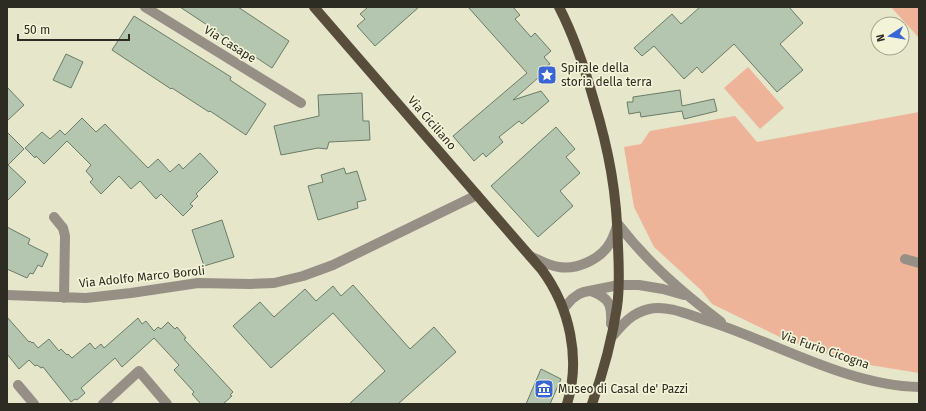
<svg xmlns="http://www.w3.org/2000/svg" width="926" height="411" viewBox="0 0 926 411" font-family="'Fira Sans',sans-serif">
<rect width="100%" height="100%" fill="#e5e6ca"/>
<path fill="#eeb499" d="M 891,7 L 919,7 L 919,38 Z
M 748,67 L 784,108 L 760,129 L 724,88 Z
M 919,112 L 919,373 L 851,362 L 784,339 L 712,304 L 701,290 L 654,247 L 634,207 L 624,147 L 641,144 L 650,131 L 735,116 L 757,142 Z"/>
<path fill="#b4c6af" stroke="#6b7c67" d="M 180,7 L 238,7 L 289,41 L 272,68 Z
M 368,7 L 419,7 L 375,46 L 357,26 L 365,19 L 360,14 Z
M 468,7 L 513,7 L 520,15 L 515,19 L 531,37 L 535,33 L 551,51 L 544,57 L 550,64 L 546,67 L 548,69 L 513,100 L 541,91 L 549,101 L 522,124 L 519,121 L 499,137 L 503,142 L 486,157 L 483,153 L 474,161 L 453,136 L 527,73 Z
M 700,7 L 789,7 L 803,23 L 780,44 L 803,70 L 777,92 L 734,44 L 702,73 L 697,67 L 684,79 L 654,46 L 642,56 L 634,48 L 672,14 L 681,24 Z
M 134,16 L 231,77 L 230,80 L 266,104 L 246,135 L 210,111 L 209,112 L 172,88 L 171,89 L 112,50 Z
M 66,54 L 83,62 L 71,88 L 53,80 Z
M 7,87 L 24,105 L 7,121 Z
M 680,90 L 682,106 L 714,99 L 717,111 L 684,119 L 682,111 L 641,117 L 640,112 L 629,114 L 627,102 L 633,102 L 633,97 Z
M 362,93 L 363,121 L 369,121 L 370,140 L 329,142 L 327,149 L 318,148 L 281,155 L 274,126 L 319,116 L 318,95 Z
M 82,118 L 96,132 L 105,124 L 148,168 L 158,159 L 170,172 L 179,164 L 183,169 L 200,153 L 218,172 L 196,194 L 198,196 L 190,204 L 193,206 L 183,216 L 161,194 L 156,199 L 140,181 L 131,189 L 119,176 L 101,194 L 90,182 L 93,179 L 86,171 L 91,165 L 67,141 L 44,164 L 36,156 L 35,158 L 25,148 L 42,132 L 50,139 L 60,130 L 65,135 Z
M 556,127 L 575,149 L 566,157 L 580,173 L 560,191 L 573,206 L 538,237 L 491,186 Z
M 7,132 L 24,149 L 8,165 L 26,182 L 7,201 Z
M 344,168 L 346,174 L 357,171 L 366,200 L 357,202 L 358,208 L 318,220 L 308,186 L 323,182 L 321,175 Z
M 222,220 L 234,257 L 204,266 L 192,230 Z
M 7,227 L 30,239 L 28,244 L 48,254 L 42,267 L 38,265 L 33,274 L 30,273 L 27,278 L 7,269 Z
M 353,285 L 410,349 L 434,327 L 456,352 L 398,404 L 349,404 L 385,371 L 333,313 L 271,368 L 233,326 L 260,302 L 274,317 L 305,289 L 316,301 L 333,286 L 341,296 Z
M 7,317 L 29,342 L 30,341 L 32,343 L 33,342 L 38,348 L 49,339 L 59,351 L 61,349 L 67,355 L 68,354 L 72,358 L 90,343 L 95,349 L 101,344 L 104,348 L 138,318 L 142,324 L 146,321 L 154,331 L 158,327 L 161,329 L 168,322 L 175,329 L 177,327 L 186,338 L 184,339 L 233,392 L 230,395 L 232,396 L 223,404 L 201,404 L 192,394 L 194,392 L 174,370 L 179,365 L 154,338 L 122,367 L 115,358 L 81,388 L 85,393 L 77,400 L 75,399 L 71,402 L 43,367 L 41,368 L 37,365 L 35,366 L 29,360 L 19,369 L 7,354 Z
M 541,369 L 561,379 L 550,404 L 526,404 Z"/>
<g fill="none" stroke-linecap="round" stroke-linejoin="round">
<path stroke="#968f86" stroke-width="10" d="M 145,7 L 301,103
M 54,217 L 63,228 L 65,236 L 64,298
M 618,224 C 648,263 682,292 721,322
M 530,256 C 539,260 549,266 559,267 C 577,270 601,259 610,243 C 613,238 615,232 617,226
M 905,259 L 919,263
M 591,291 C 610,298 612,305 611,324
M 7,295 L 86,298 L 131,293 L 198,283 L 250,284 L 274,283 L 303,276 L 333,265 L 477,195
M 564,308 L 572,299 L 579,294 L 584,292 L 619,285 L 639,285 L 663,289 L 684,295
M 611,338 C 622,325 631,313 649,309 C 667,305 687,314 705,320 C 773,341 847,386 919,387
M 18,385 L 34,404
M 103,404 L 139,371 L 167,404"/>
<path stroke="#584c3b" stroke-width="10" d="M 314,7 L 542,270 C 570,308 581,359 567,404
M 559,7 C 574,36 585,69 594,101 C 609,151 617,193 618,247 C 619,267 620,287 617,307 C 612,340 603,373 592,404"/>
</g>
<defs>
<symbol id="sight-square" viewBox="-11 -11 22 22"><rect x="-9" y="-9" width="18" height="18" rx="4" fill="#3a65d5" stroke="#f2f3d7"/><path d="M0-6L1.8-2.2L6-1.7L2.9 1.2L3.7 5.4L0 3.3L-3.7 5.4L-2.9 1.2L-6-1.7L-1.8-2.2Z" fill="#fff"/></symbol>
<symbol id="museum-square" viewBox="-11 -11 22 22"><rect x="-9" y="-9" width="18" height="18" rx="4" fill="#3a65d5" stroke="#f2f3d7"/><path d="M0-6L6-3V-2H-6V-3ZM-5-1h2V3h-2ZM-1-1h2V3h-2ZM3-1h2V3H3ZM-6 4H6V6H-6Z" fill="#fff"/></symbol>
</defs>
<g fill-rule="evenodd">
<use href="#sight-square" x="536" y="64" width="22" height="22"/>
<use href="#museum-square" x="533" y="378" width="22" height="22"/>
</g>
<g text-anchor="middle" stroke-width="3.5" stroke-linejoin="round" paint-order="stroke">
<g font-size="12" fill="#2c2c22" stroke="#f2f3d7">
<text transform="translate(230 44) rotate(32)" y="4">Via Casape</text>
<text transform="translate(432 123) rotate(49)" y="4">Via Ciciliano</text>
<text transform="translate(142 277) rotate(-6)" y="4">Via Adolfo Marco Boroli</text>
<text transform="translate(825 350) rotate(19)" y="4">Via Furio Cicogna</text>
</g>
<g font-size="12" fill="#2c2c22" stroke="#f2f3d7" text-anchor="start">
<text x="561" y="72">Spirale della<tspan x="561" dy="14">storia della terra</tspan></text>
<text x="558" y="393">Museo di Casal de' Pazzi</text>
</g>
</g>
<rect width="926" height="411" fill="none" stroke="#2c2c22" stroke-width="16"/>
<g transform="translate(890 36) rotate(258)"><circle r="19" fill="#f2f3d7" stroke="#a3a38f"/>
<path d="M0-3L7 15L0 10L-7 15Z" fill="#3a65d5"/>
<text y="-6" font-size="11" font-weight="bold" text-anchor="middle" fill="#2c2c22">N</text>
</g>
<path d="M18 34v6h111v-6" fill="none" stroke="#2c2c22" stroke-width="2"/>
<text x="24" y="34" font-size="12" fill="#2c2c22" stroke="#f2f3d7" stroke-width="3" paint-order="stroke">50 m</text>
</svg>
